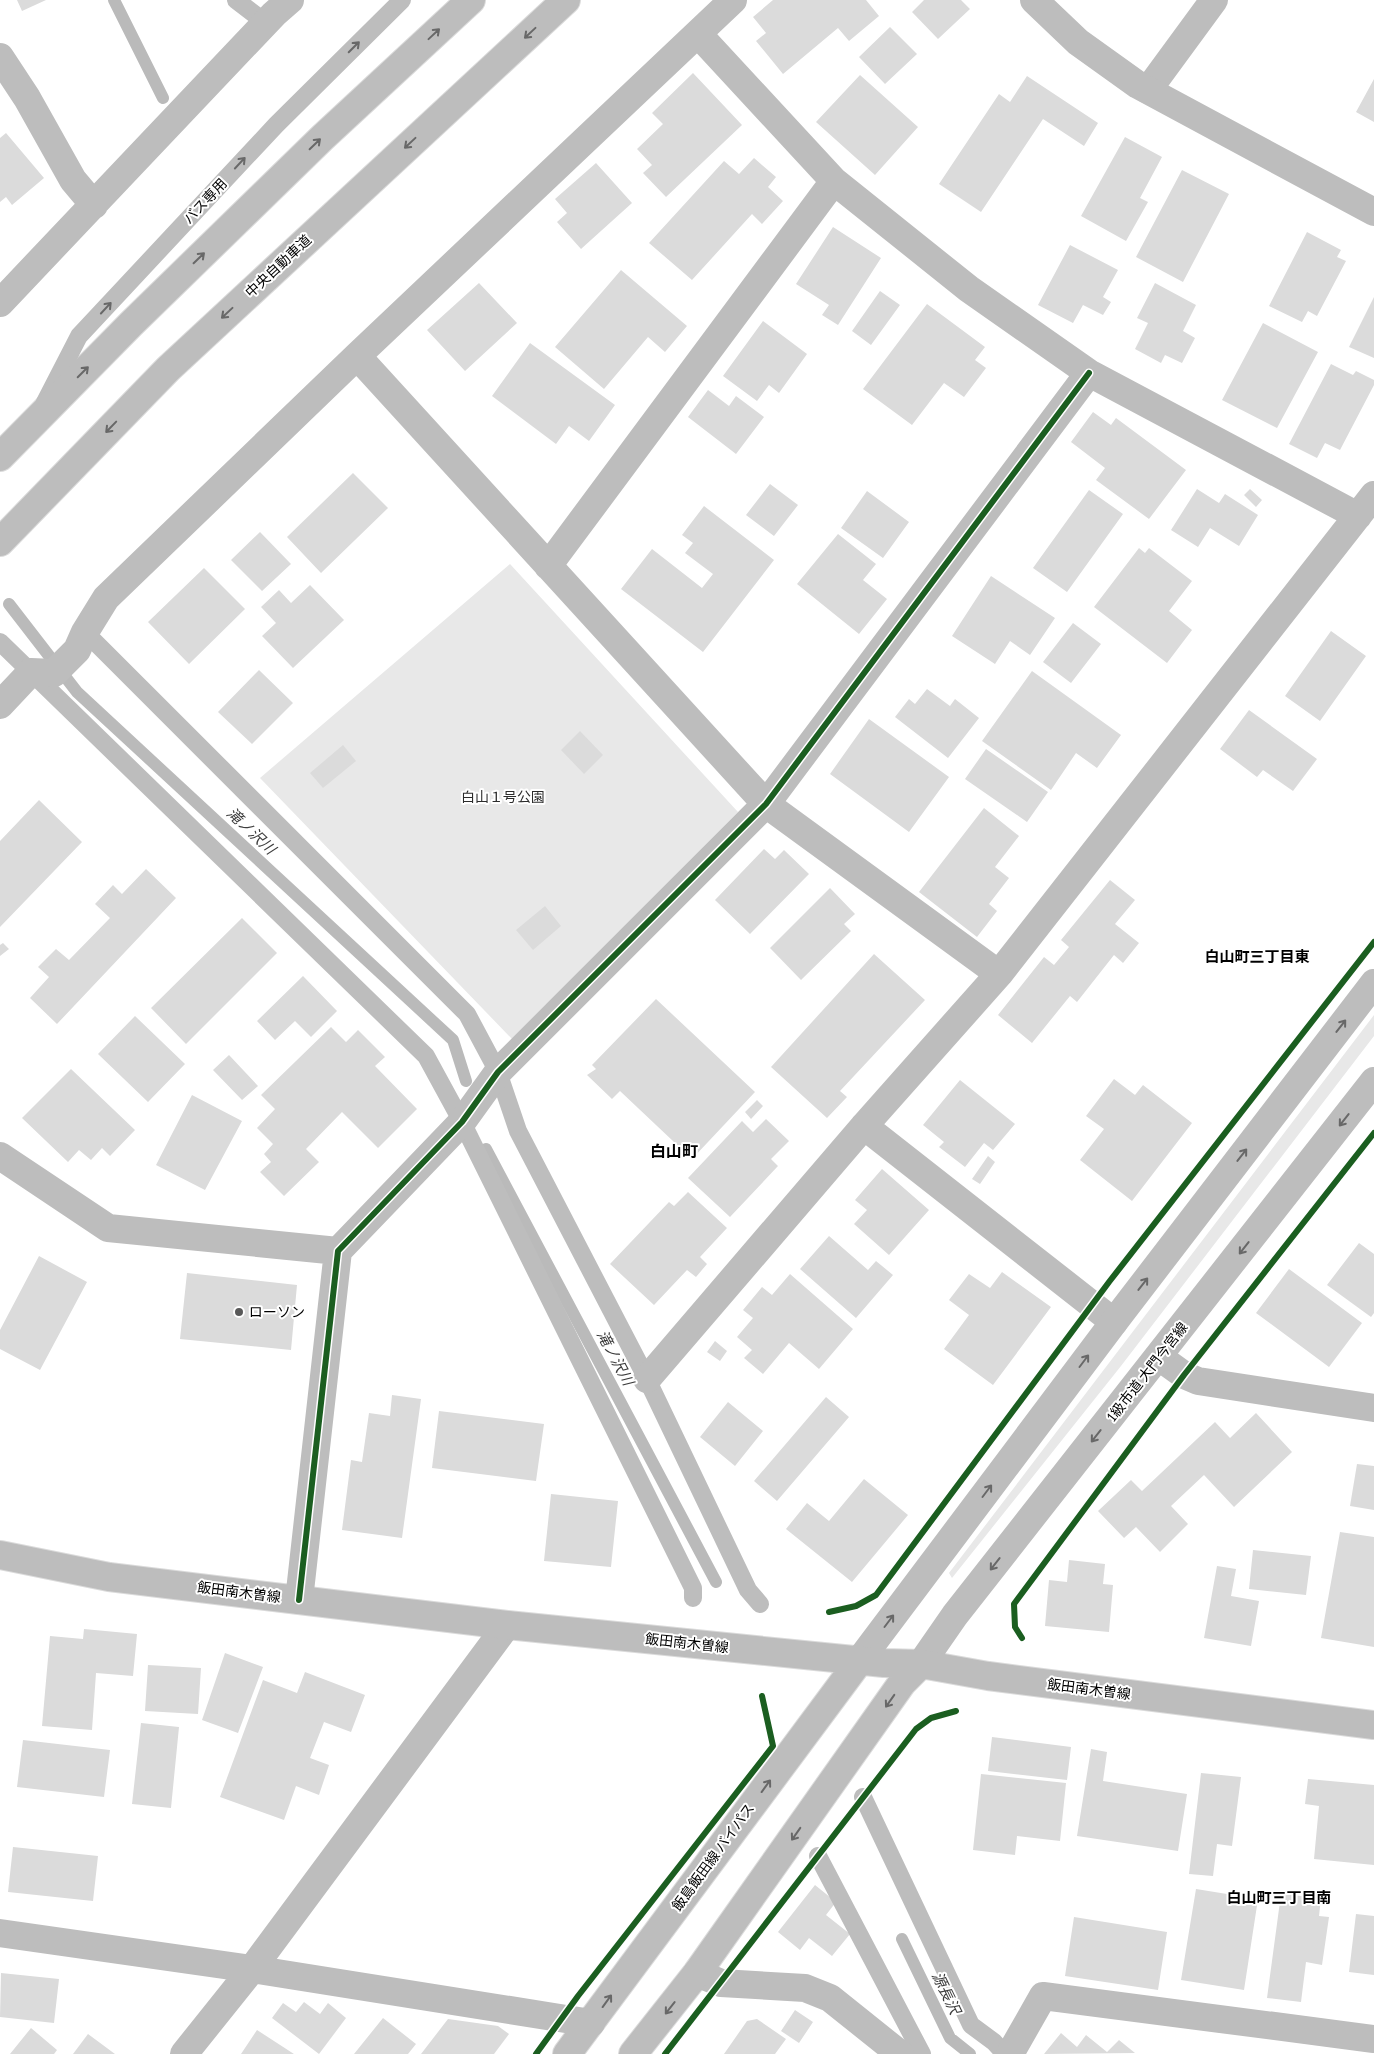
<svg xmlns="http://www.w3.org/2000/svg" width="1374" height="2054" viewBox="0 0 1374 2054" font-family="'PT Sans Narrow','Noto Sans JP',sans-serif">
<rect width="100%" height="100%" fill="#fff"/>
<path fill="#e8e8e8" d="M 510,564 L 738,812 L 512,1039 L 260,778 Z
M 1374,1015 L 1374,1036 L 1121,1366 L 952,1578 L 949,1573 Z"/>
<g fill="none" stroke-linecap="round" stroke-linejoin="round">
<path stroke="#bababa" stroke-width="12" d="M 114,0 L 163,98
M 9,604 L 77,692 L 453,1040 L 466,1081
M 486,1149 L 716,1582
M 902,1939 L 950,2038 L 970,2054"/>
</g>
<path fill="#dbdbdb" d="M 17,0 L 46,0 L 22,11 Z
M 773,0 L 866,0 L 879,16 L 849,41 L 838,28 L 783,74 L 756,41 L 766,33 L 753,17 Z
M 924,0 L 961,0 L 970,9 L 938,39 L 912,12 Z
M 890,27 L 917,54 L 885,84 L 859,57 Z
M 693,73 L 742,125 L 666,197 L 643,173 L 652,165 L 637,149 L 663,124 L 652,113 Z
M 860,75 L 918,127 L 875,175 L 816,122 Z
M 1027,76 L 1098,123 L 1084,146 L 1043,119 L 981,212 L 939,184 L 999,94 L 1010,102 Z
M 1374,79 L 1374,122 L 1356,112 Z
M 6,133 L 44,178 L 12,205 L 6,197 L 0,202 L 0,138 Z
M 1125,137 L 1162,157 L 1140,198 L 1148,202 L 1126,241 L 1081,216 Z
M 754,158 L 776,177 L 768,187 L 783,201 L 762,224 L 752,214 L 692,280 L 649,243 L 724,161 L 739,174 Z
M 596,163 L 632,203 L 581,249 L 557,222 L 567,213 L 555,199 Z
M 1182,170 L 1229,194 L 1183,282 L 1136,257 Z
M 833,227 L 881,258 L 838,325 L 822,315 L 829,305 L 796,284 Z
M 1307,232 L 1341,250 L 1337,257 L 1346,261 L 1317,316 L 1308,311 L 1302,322 L 1269,306 Z
M 1070,245 L 1118,270 L 1103,297 L 1111,302 L 1103,315 L 1083,305 L 1073,323 L 1038,305 Z
M 621,270 L 687,326 L 665,352 L 648,337 L 604,389 L 555,347 Z
M 479,283 L 517,323 L 465,371 L 427,330 Z
M 1155,283 L 1196,305 L 1183,331 L 1195,338 L 1182,363 L 1165,355 L 1161,363 L 1135,349 L 1148,323 L 1137,318 Z
M 880,291 L 900,305 L 871,345 L 852,331 Z
M 1374,297 L 1374,358 L 1349,347 Z
M 927,304 L 985,347 L 975,360 L 986,368 L 964,397 L 944,383 L 912,425 L 863,389 Z
M 763,321 L 807,354 L 779,393 L 769,385 L 757,401 L 723,376 Z
M 1263,323 L 1318,352 L 1277,428 L 1222,400 Z
M 530,343 L 615,405 L 589,441 L 569,426 L 556,444 L 492,396 Z
M 1331,364 L 1353,375 L 1356,371 L 1374,380 L 1374,385 L 1340,450 L 1325,443 L 1317,458 L 1289,444 Z
M 708,390 L 729,406 L 736,396 L 764,417 L 736,454 L 688,417 Z
M 1093,412 L 1111,425 L 1116,418 L 1186,470 L 1149,519 L 1096,480 L 1105,468 L 1071,442 Z
M 353,473 L 388,508 L 321,573 L 287,537 Z
M 770,484 L 798,505 L 774,536 L 746,515 Z
M 1197,489 L 1219,503 L 1225,494 L 1258,515 L 1239,546 L 1210,528 L 1198,547 L 1171,530 Z
M 1250,489 L 1262,500 L 1256,507 L 1244,495 Z
M 1089,490 L 1123,514 L 1067,592 L 1033,568 Z
M 867,491 L 909,522 L 883,558 L 841,528 Z
M 704,506 L 774,560 L 703,652 L 621,589 L 652,549 L 702,588 L 713,574 L 685,553 L 693,543 L 682,535 Z
M 260,532 L 291,564 L 262,591 L 231,560 Z
M 838,534 L 876,564 L 863,580 L 887,599 L 859,634 L 797,584 Z
M 1139,548 L 1145,553 L 1149,548 L 1192,581 L 1169,611 L 1192,630 L 1167,663 L 1094,607 Z
M 204,568 L 245,609 L 189,664 L 148,622 Z
M 991,576 L 1055,618 L 1030,655 L 1010,641 L 995,664 L 952,636 Z
M 310,585 L 344,620 L 293,668 L 262,636 L 276,623 L 261,607 L 279,590 L 291,603 Z
M 1073,623 L 1101,644 L 1071,683 L 1043,662 Z
M 1331,631 L 1366,656 L 1320,721 L 1285,696 Z
M 259,670 L 293,703 L 252,744 L 218,712 Z
M 1032,671 L 1121,735 L 1097,768 L 1076,753 L 1051,790 L 982,741 Z
M 927,689 L 950,706 L 955,699 L 979,718 L 948,758 L 895,717 L 909,699 L 915,704 Z
M 1249,710 L 1317,759 L 1293,791 L 1263,770 L 1257,777 L 1220,749 Z
M 869,719 L 949,777 L 909,832 L 830,774 Z
M 580,731 L 603,755 L 584,774 L 561,750 Z
M 343,745 L 356,761 L 323,788 L 310,773 Z
M 986,749 L 1048,792 L 1027,822 L 965,779 Z
M 39,800 L 82,842 L 0,927 L 0,841 Z
M 984,808 L 1019,836 L 995,867 L 1009,878 L 989,904 L 997,911 L 977,937 L 919,892 Z
M 764,849 L 775,859 L 784,850 L 809,874 L 750,934 L 715,900 Z
M 146,869 L 176,898 L 57,1024 L 30,998 L 49,977 L 38,967 L 56,949 L 69,960 L 110,918 L 95,904 L 113,885 L 122,894 Z
M 1110,880 L 1135,900 L 1115,924 L 1139,943 L 1123,963 L 1114,955 L 1077,1002 L 1070,996 L 1032,1043 L 998,1015 L 1044,957 L 1054,965 L 1069,947 L 1061,940 Z
M 830,888 L 855,914 L 844,924 L 851,931 L 801,980 L 770,948 Z
M 545,906 L 561,926 L 533,950 L 516,930 Z
M 242,918 L 277,953 L 186,1044 L 151,1008 Z
M 3,943 L 9,949 L 0,956 L 0,945 Z
M 874,954 L 925,1000 L 840,1091 L 847,1097 L 827,1118 L 771,1067 Z
M 303,976 L 337,1011 L 311,1037 L 295,1021 L 275,1040 L 257,1021 Z
M 656,999 L 755,1092 L 692,1159 L 620,1091 L 612,1099 L 587,1075 L 596,1069 L 592,1065 Z
M 135,1016 L 185,1064 L 148,1102 L 98,1054 Z
M 331,1027 L 346,1042 L 358,1030 L 385,1057 L 375,1066 L 417,1109 L 378,1148 L 342,1112 L 306,1149 L 319,1162 L 284,1196 L 260,1172 L 271,1162 L 264,1154 L 273,1144 L 257,1128 L 275,1109 L 261,1095 Z
M 229,1055 L 258,1086 L 242,1100 L 213,1070 Z
M 71,1069 L 135,1130 L 110,1156 L 102,1148 L 91,1160 L 79,1150 L 68,1162 L 22,1118 Z
M 1114,1079 L 1135,1095 L 1143,1085 L 1192,1123 L 1132,1201 L 1080,1160 L 1104,1129 L 1086,1116 Z
M 960,1080 L 1015,1124 L 993,1150 L 984,1143 L 965,1167 L 939,1147 L 944,1142 L 923,1125 Z
M 192,1095 L 242,1121 L 205,1190 L 156,1165 Z
M 757,1100 L 763,1106 L 751,1119 L 745,1112 Z
M 766,1119 L 789,1141 L 771,1159 L 778,1166 L 730,1217 L 688,1178 L 742,1121 L 753,1132 Z
M 988,1156 L 995,1162 L 980,1184 L 972,1179 Z
M 882,1169 L 929,1210 L 889,1255 L 854,1224 L 867,1210 L 855,1200 Z
M 688,1192 L 727,1228 L 700,1257 L 707,1264 L 696,1277 L 687,1270 L 654,1305 L 610,1264 L 669,1202 L 674,1206 Z
M 829,1236 L 868,1270 L 876,1261 L 893,1275 L 856,1318 L 800,1269 Z
M 1359,1243 L 1374,1254 L 1374,1313 L 1371,1317 L 1327,1285 Z
M 39,1256 L 87,1282 L 40,1370 L 0,1349 L 0,1330 Z
M 1289,1269 L 1362,1323 L 1329,1367 L 1256,1313 Z
M 1002,1272 L 1051,1307 L 993,1385 L 944,1349 L 969,1315 L 949,1300 L 969,1274 L 990,1288 Z
M 187,1273 L 297,1285 L 291,1350 L 180,1339 Z
M 790,1274 L 853,1329 L 819,1369 L 789,1343 L 763,1374 L 744,1358 L 752,1350 L 737,1337 L 753,1318 L 743,1310 L 762,1287 L 772,1295 Z
M 715,1341 L 727,1351 L 720,1361 L 707,1352 Z
M 392,1395 L 421,1399 L 402,1538 L 342,1530 L 351,1460 L 362,1462 L 369,1413 L 390,1416 Z
M 826,1397 L 849,1417 L 777,1501 L 754,1481 Z
M 728,1402 L 763,1431 L 735,1466 L 700,1437 Z
M 439,1411 L 544,1424 L 536,1481 L 432,1468 Z
M 1256,1413 L 1292,1452 L 1234,1507 L 1204,1475 L 1171,1506 L 1188,1524 L 1160,1552 L 1136,1527 L 1124,1538 L 1098,1511 L 1131,1480 L 1142,1491 L 1215,1422 L 1230,1438 Z
M 1357,1464 L 1374,1466 L 1374,1510 L 1350,1506 Z
M 864,1479 L 908,1515 L 852,1582 L 786,1529 L 807,1503 L 829,1521 Z
M 551,1494 L 618,1501 L 611,1567 L 544,1561 Z
M 1340,1532 L 1374,1537 L 1374,1647 L 1321,1638 Z
M 1253,1550 L 1311,1556 L 1306,1595 L 1249,1589 Z
M 1069,1560 L 1105,1564 L 1103,1584 L 1113,1585 L 1109,1632 L 1045,1626 L 1049,1580 L 1067,1582 Z
M 1217,1566 L 1236,1569 L 1231,1596 L 1259,1601 L 1251,1646 L 1204,1638 Z
M 84,1629 L 137,1634 L 133,1676 L 96,1673 L 92,1730 L 42,1726 L 50,1636 L 83,1639 Z
M 225,1653 L 263,1667 L 238,1733 L 202,1720 Z
M 148,1665 L 201,1668 L 198,1714 L 145,1711 Z
M 305,1672 L 365,1695 L 351,1732 L 324,1722 L 310,1758 L 329,1765 L 319,1795 L 296,1786 L 284,1820 L 220,1797 L 263,1680 L 297,1693 Z
M 141,1723 L 179,1727 L 171,1808 L 132,1804 Z
M 992,1737 L 1071,1747 L 1067,1780 L 988,1771 Z
M 23,1740 L 110,1750 L 104,1797 L 17,1787 Z
M 1091,1749 L 1107,1752 L 1103,1781 L 1187,1794 L 1178,1851 L 1077,1836 Z
M 1201,1773 L 1241,1777 L 1232,1846 L 1217,1844 L 1213,1876 L 1189,1874 Z
M 981,1774 L 1066,1783 L 1060,1841 L 1017,1836 L 1015,1855 L 973,1850 Z
M 1308,1779 L 1374,1785 L 1374,1865 L 1314,1859 L 1319,1806 L 1305,1804 Z
M 13,1847 L 98,1856 L 93,1901 L 8,1892 Z
M 815,1885 L 836,1902 L 826,1915 L 850,1934 L 832,1956 L 809,1938 L 800,1950 L 778,1932 Z
M 1196,1889 L 1258,1899 L 1244,1990 L 1181,1980 Z
M 1281,1894 L 1321,1898 L 1319,1916 L 1329,1917 L 1322,1965 L 1306,1962 L 1301,2002 L 1267,1998 Z
M 1356,1914 L 1374,1916 L 1374,1975 L 1349,1972 Z
M 1074,1917 L 1167,1932 L 1158,1990 L 1065,1976 Z
M 1,1973 L 59,1979 L 54,2023 L 0,2017 Z
M 304,2002 L 320,2014 L 328,2003 L 346,2018 L 319,2054 L 272,2018 L 283,2003 L 296,2012 Z
M 795,2010 L 813,2022 L 799,2043 L 781,2031 Z
M 383,2018 L 416,2044 L 408,2054 L 354,2054 Z
M 448,2019 L 498,2026 L 509,2034 L 494,2054 L 421,2054 Z
M 757,2019 L 786,2039 L 775,2054 L 724,2054 L 747,2021 Z
M 31,2028 L 57,2050 L 54,2054 L 10,2054 Z
M 257,2030 L 294,2054 L 241,2054 Z
M 1061,2033 L 1077,2047 L 1086,2035 L 1107,2052 L 1119,2040 L 1135,2053 L 1044,2054 Z
M 88,2034 L 115,2054 L 73,2054 Z"/>
<g fill="none" stroke-linecap="round" stroke-linejoin="round">
<defs>
<path id="primary" d="M 0,1555 L 109,1577 L 299,1600 L 507,1625 L 884,1663 L 921,1664 L 988,1676 L 1374,1725
M 567,2054 L 860,1660
M 633,2054 L 697,1973 L 902,1683 L 921,1664"/>
<path id="motorway" d="M 0,457 L 131,324 L 322,138 L 471,0
M 0,542 L 168,369 L 566,0"/>
</defs>
<use href="#primary" stroke="#dbdbdb" stroke-width="30"/>
<use href="#motorway" stroke="#dbdbdb" stroke-width="30"/>
<path stroke="#bdbdbd" stroke-width="18" d="M 236,0 L 266,23
M 45,402 L 79,336 L 276,125 L 402,0
M 85,632 L 467,1014 L 498,1072 L 518,1131 L 647,1379 L 748,1590 L 760,1604
M 0,642 L 426,1056 L 462,1122 L 693,1588 L 693,1598
M 863,1797 L 971,2025 L 994,2042 L 1005,2054
M 818,1856 L 922,2054"/>
<path stroke="#bdbdbd" stroke-width="28" d="M 698,34 L 834,181 L 969,289 L 1089,373 L 1358,516
M 0,57 L 27,98 L 73,180 L 94,205
M 1148,90 L 1214,0
M 0,303 L 274,14 L 290,0
M 357,356 L 766,804 L 999,974
M 548,566 L 834,181
M 0,705 L 31,672 L 54,673 L 77,650 L 85,632 L 106,598 L 357,356 L 733,0
M 864,1126 L 1114,1322
M 0,1156 L 108,1228 L 338,1251
M 1159,1357 L 1184,1375 L 1198,1381 L 1374,1408
M 647,1379 L 864,1126 L 999,974 L 1374,495
M 299,1600 L 338,1251 L 462,1122 L 498,1072 L 766,804 L 1089,373
M 0,1933 L 252,1969 L 591,2023
M 697,1973 L 721,1983 L 805,1988 L 830,1998 L 900,2054
M 184,2054 L 252,1969 L 507,1625
M 1010,2054 L 1043,1996 L 1374,2039"/>
<path stroke="#bdbdbd" stroke-width="28" d="M 1034,0 L 1078,42 L 1138,85 L 1374,212
M 860,1660 L 1114,1322 L 1374,983
M 921,1664 L 955,1615 L 1374,1081"/>
<use href="#primary" stroke="#bdbdbd" stroke-width="28"/>
<use href="#motorway" stroke="#bdbdbd" stroke-width="28"/>
<defs>
<path id="cycleway" d="M 299,1600 L 338,1251 L 462,1122 L 498,1072 L 766,804 L 1089,373
M 829,1612 L 856,1606 L 876,1595 L 1109,1282 L 1374,942
M 1022,1638 L 1015,1627 L 1014,1604 L 1184,1375 L 1374,1133
M 536,2054 L 578,1996 L 773,1746 L 762,1696
M 665,2054 L 916,1729 L 931,1718 L 956,1711"/>
</defs>
<use href="#cycleway" stroke="#fff" stroke-width="9"/>
<use href="#cycleway" stroke="#1b5e20" stroke-width="6"/>
</g>
<defs><path id="oneway-shaft" d="M-6 0H5M1.5-3L5.5 0L1.5 3" fill="none" stroke-width="1.6" stroke-linecap="round" stroke-linejoin="round" transform="scale(1.25)"/></defs>
<g stroke="#686868">
<use href="#oneway-shaft" transform="translate(530 33) rotate(137)"/>
<use href="#oneway-shaft" transform="translate(434 34) rotate(-43)"/>
<use href="#oneway-shaft" transform="translate(354 47) rotate(-45)"/>
<use href="#oneway-shaft" transform="translate(410 143) rotate(137)"/>
<use href="#oneway-shaft" transform="translate(315 144) rotate(-44)"/>
<use href="#oneway-shaft" transform="translate(240 163) rotate(-47)"/>
<use href="#oneway-shaft" transform="translate(199 258) rotate(-44)"/>
<use href="#oneway-shaft" transform="translate(106 308) rotate(-47)"/>
<use href="#oneway-shaft" transform="translate(227 313) rotate(137)"/>
<use href="#oneway-shaft" transform="translate(83 372) rotate(-45)"/>
<use href="#oneway-shaft" transform="translate(111 427) rotate(134)"/>
<use href="#oneway-shaft" transform="translate(1341 1026) rotate(-52)"/>
<use href="#oneway-shaft" transform="translate(1344 1120) rotate(128)"/>
<use href="#oneway-shaft" transform="translate(1242 1155) rotate(-52)"/>
<use href="#oneway-shaft" transform="translate(1244 1248) rotate(128)"/>
<use href="#oneway-shaft" transform="translate(1143 1284) rotate(-52)"/>
<use href="#oneway-shaft" transform="translate(1084 1361) rotate(-53)"/>
<use href="#oneway-shaft" transform="translate(1096 1436) rotate(128)"/>
<use href="#oneway-shaft" transform="translate(987 1491) rotate(-53)"/>
<use href="#oneway-shaft" transform="translate(995 1564) rotate(128)"/>
<use href="#oneway-shaft" transform="translate(889 1621) rotate(-53)"/>
<use href="#oneway-shaft" transform="translate(890 1701) rotate(125)"/>
<use href="#oneway-shaft" transform="translate(766 1786) rotate(-54)"/>
<use href="#oneway-shaft" transform="translate(796 1834) rotate(125)"/>
<use href="#oneway-shaft" transform="translate(607 2001) rotate(-54)"/>
<use href="#oneway-shaft" transform="translate(670 2008) rotate(128)"/>
</g>
<circle fill="#595959" stroke="#fff" stroke-width="2" cx="239" cy="1312" r="5"/>
<g text-anchor="middle" stroke-width="4" stroke-linejoin="round" paint-order="stroke">
<g font-size="14" fill="#000" stroke="#fff">
<text transform="translate(205 201) rotate(-47)" y="5">バス専用</text>
<text transform="translate(278 266) rotate(-43)" y="5">中央自動車道</text>
<text transform="translate(1147 1372) rotate(-52)" y="5">1級市道 大門今宮線</text>
<text transform="translate(239 1592) rotate(7)" y="5">飯田南木曽線</text>
<text transform="translate(687 1643) rotate(6)" y="5">飯田南木曽線</text>
<text transform="translate(1089 1689) rotate(7)" y="5">飯田南木曽線</text>
<text transform="translate(713 1857) rotate(-54)" y="5">飯島飯田線 バイパス</text>
</g>
<g font-size="14" fill="#2c2c2c" stroke="#fff">
<text x="503" y="802">白山１号公園</text>
</g>
<g font-size="14" fill="#000" stroke="#fff" text-anchor="start">
<text x="249" y="1317">ローソン</text>
</g>
<g font-size="15" font-style="italic" fill="#3d3d3d" stroke="#fff">
<text transform="translate(251 831) rotate(43)" y="5">滝ノ沢川</text>
<text transform="translate(615 1358) rotate(62)" y="5">滝ノ沢川</text>
<text transform="translate(946 1993) rotate(64)" y="5">源長沢</text>
</g>
<g font-size="15" font-weight="bold" fill="#000" stroke="#fff">
<text x="1257" y="962">白山町三丁目東</text>
<text x="1279" y="1903">白山町三丁目南</text>
</g>
<g font-size="16" font-weight="bold" fill="#000" stroke="#fff">
<text x="674" y="1157">白山町</text>
</g>
</g>
</svg>
